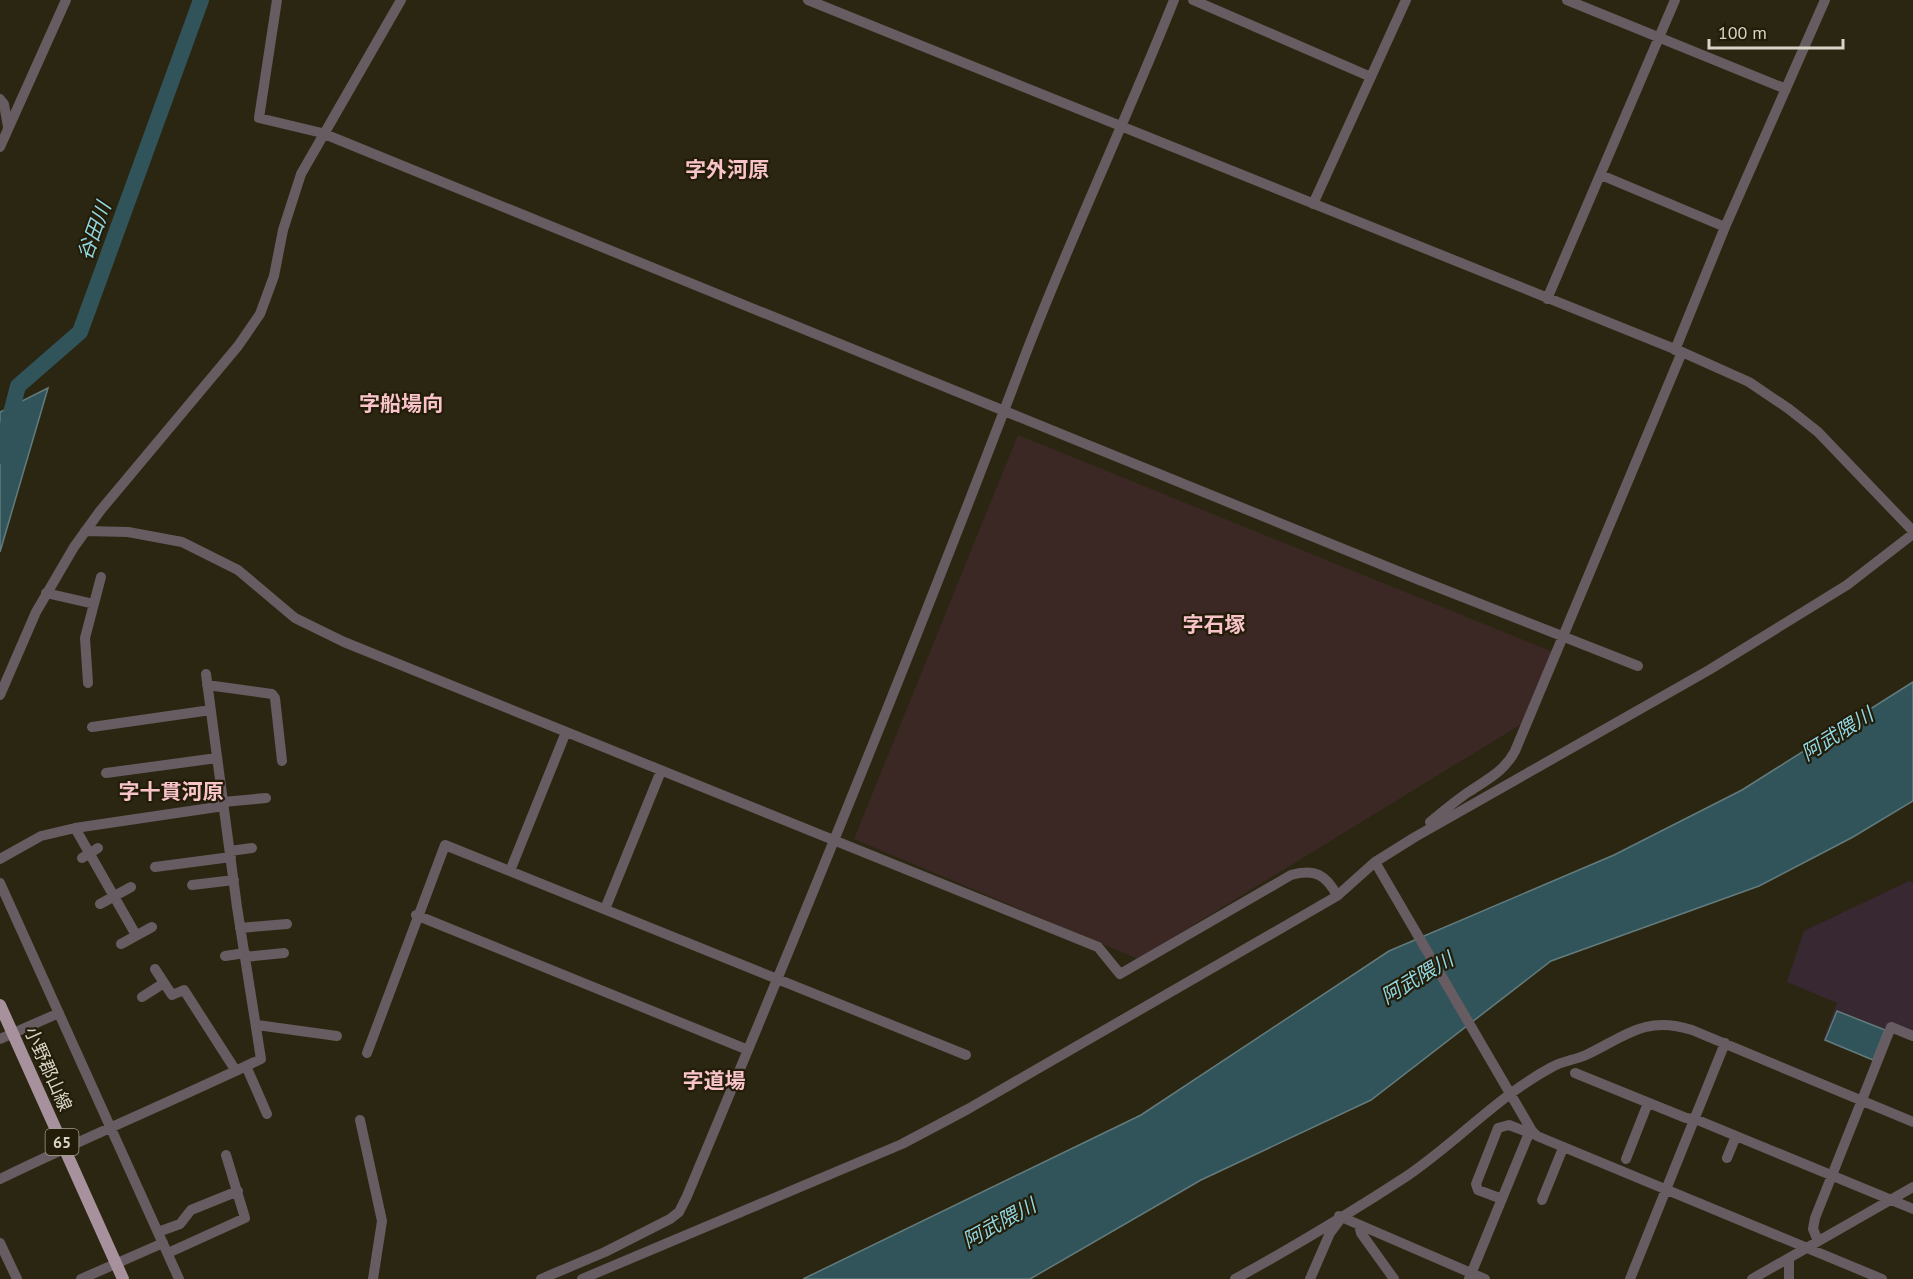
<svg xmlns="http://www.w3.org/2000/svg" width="1913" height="1279" viewBox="0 0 1913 1279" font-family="'PT Sans','Noto Sans JP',sans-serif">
<rect width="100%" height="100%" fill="#2b2612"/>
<path fill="#3b2824" d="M 1018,435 L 1553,652 L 1523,723 L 1138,959 L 854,839 Z"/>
<path fill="#382831" d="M 1909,881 L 1913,883 L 1913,1033 L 1888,1023 L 1873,1060 L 1823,1040 L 1837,1003 L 1787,982 L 1804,931 Z"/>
<path fill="#31545b" stroke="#637b7c" stroke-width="1.5" d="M 48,388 L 0,552 L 0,412 Z
M 1913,682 L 1913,801 L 1853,837 L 1759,886 L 1551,961 L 1371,1100 L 1201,1180 L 1030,1279 L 803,1279 L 1141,1115 L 1389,951 L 1614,855 L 1742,790 Z
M 1837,1011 L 1885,1030 L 1873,1060 L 1825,1040 Z"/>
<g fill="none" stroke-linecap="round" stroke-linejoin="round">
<path stroke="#31545b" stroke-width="16" d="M 0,456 L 18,386 L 80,332 L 201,0"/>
<path stroke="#665c61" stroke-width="10" d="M 277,0 L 259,118 L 322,133 L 1417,579 L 1638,666
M 808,0 L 1682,352 L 1749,382 L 1789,409 L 1818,432 L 1913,531
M 1193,0 L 1371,77
M 1567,0 L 1786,89
M 0,99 L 4,104 L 8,127
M 0,147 L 66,0
M 1601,175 L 1725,227
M 1313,204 L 1406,0
M 1547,299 L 1675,0
M 1675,350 L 1725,227 L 1825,0
M 85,531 L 128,532 L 182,542 L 238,570 L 295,618 L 344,642 L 1098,947 L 1120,974 L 1291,875 C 1314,868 1327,875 1337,896
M 46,593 L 94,604
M 88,683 L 85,638 L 101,577
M 207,685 L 272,694 L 275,698 L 282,761
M 0,695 L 36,612 L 74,547 L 100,511 L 238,346 L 260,314 L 274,276 L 283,230 L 301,174 L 401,0
M 92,727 L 211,710
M 106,773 L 217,758
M 223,802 L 266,798
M 1430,822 C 1442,812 1454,802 1467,793 C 1486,780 1504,772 1515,751 L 1682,352
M 75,828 L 136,935
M 230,851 L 252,848
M 82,858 L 98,848
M 0,859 L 41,836 L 75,828 L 224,806
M 1375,862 L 1532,1131 L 1537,1136 L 1882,1279
M 155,867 L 231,857
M 510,871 L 566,732
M 0,883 L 179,1279
M 192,885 L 234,880
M 100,904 L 131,887
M 605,909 L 661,771
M 416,915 L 748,1050
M 240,928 L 287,924
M 121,944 L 152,927
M 225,956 L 245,953
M 245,957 L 284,953
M 155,969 L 172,995 L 184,990 L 236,1071
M 142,997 L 164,983
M 257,1025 L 337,1036
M 0,1039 L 59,1013
M 367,1053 L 445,845 L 966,1055
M 246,1066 L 267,1114
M 1575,1073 L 1686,1118 L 1695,1119 L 1913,1209
M 360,1120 L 382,1221 L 373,1279
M 1727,1158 L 1736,1136
M 1626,1159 L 1648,1103
M 0,1179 C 86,1137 175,1100 261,1059 L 237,907 L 206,674
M 1502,1199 L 1478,1190 L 1476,1184 L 1498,1128 L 1509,1125 L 1530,1133
M 1542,1200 L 1563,1148
M 1339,1216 L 1485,1279
M 1359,1226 L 1361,1233 L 1394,1279
M 158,1232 L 180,1224 L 191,1210 L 238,1191
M 1818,1241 L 1813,1229 L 1815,1218 L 1891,1027 L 1913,1036
M 0,1243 L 17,1279
M 168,1253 L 245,1218 L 226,1155
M 1789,1258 L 1789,1279
M 81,1279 L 163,1243
M 541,1279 L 605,1252 L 670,1219 L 679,1212 L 687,1196 C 804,917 919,636 1026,353 C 1072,234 1127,118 1174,0
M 582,1279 L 902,1144 L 968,1109 L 1337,896 L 1375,862 L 1415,837 L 1709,670 L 1847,585 L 1913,534
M 1235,1279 C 1293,1247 1352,1212 1407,1176 C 1457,1142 1498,1096 1552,1067 C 1562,1061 1575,1060 1586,1055 C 1626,1036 1645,1015 1692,1030 L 1913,1122
M 1310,1279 L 1330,1233 L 1339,1221
M 1469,1279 L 1527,1138 L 1532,1131
M 1630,1279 L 1725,1043
M 1752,1279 L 1913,1187"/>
<path stroke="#a6919c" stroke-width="12" d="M 0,1005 L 123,1279"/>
</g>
<g text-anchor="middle" stroke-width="4.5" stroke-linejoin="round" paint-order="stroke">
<rect fill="#221c08" stroke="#a19e8e" stroke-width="1.5" x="45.5" y="1129" width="33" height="26" rx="4.5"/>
<g font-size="16" font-weight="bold" fill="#d8d5c8">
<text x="62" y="1148">65</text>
</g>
<g font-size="18" fill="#d8d5c8" stroke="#221c08">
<text transform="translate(48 1069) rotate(66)" y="6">小野郡山線</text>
</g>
<g font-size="20" font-style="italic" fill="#90d6e3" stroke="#221c08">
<text transform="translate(94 231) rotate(-70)" y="7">谷田川</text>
<text transform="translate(1837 734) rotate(-32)" y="7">阿武隈川</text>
<text transform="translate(1417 978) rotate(-31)" y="7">阿武隈川</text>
<text transform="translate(999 1223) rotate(-29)" y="7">阿武隈川</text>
</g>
<g font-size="21" font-weight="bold" fill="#f8c3c9" stroke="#221c08">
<text x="727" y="177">字外河原</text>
<text x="401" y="411">字船場向</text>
<text x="1214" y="632">字石塚</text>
<text x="171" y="799">字十貫河原</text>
<text x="714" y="1088">字道場</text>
</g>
</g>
<path d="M1709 39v9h134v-9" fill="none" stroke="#d8d5c8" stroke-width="3"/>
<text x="1718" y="39" font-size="18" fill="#d8d5c8" stroke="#221c08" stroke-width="4.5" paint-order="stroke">100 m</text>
</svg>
